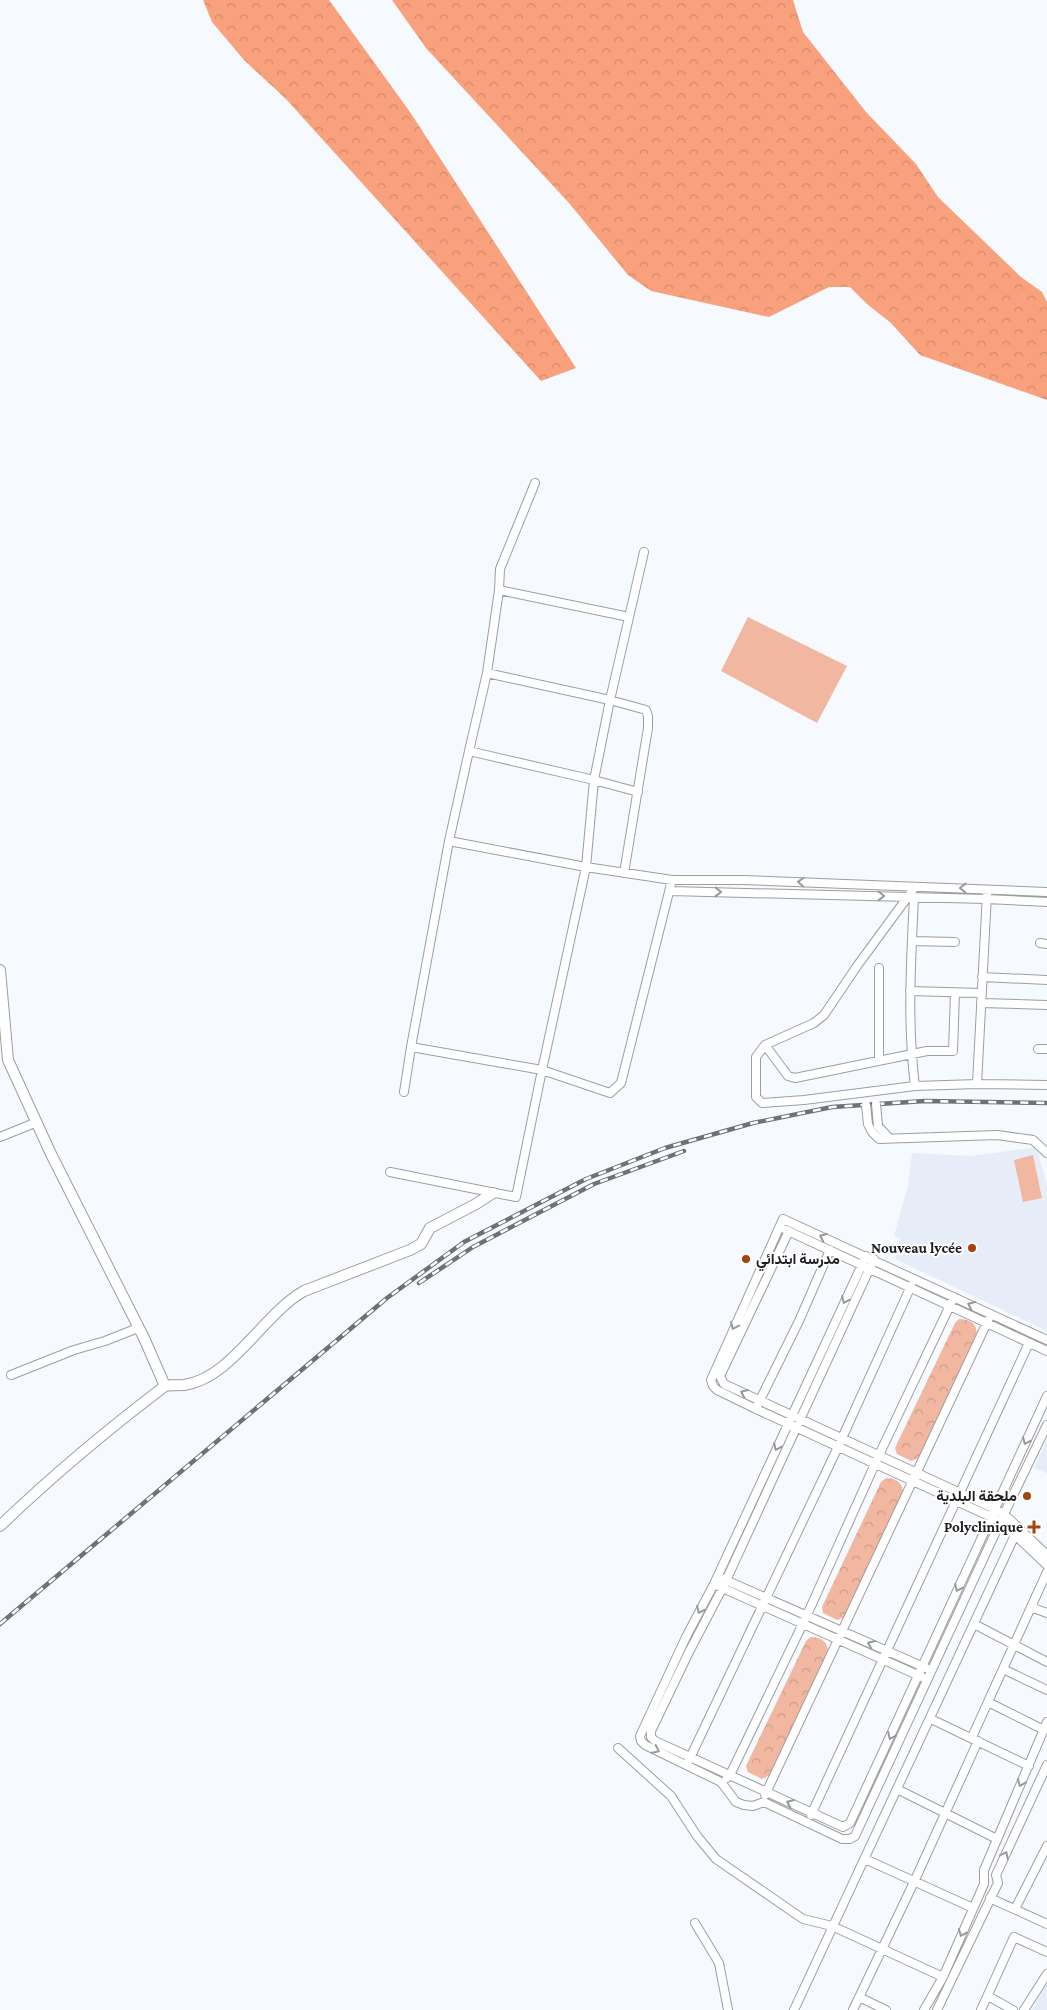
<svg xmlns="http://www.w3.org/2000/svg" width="1047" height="2010" viewBox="0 0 1047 2010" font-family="'Crimson Pro',Vazirmatn,serif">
<defs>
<pattern id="forest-crowns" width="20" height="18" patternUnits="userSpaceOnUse" patternTransform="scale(1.25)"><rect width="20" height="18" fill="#f9a17d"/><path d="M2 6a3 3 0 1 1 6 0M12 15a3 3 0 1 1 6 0" fill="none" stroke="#d58a6c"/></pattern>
<pattern id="park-crowns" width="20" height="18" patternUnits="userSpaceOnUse" patternTransform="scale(1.25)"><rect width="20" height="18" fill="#f1b7a0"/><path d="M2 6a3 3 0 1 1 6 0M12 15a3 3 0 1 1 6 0" fill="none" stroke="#ce9d89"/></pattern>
</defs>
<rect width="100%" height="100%" fill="#f6f9fd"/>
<path fill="#e7edf8" d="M 1037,1147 L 1047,1187 L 1047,1331 L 895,1259 L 900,1238 L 894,1236 L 908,1186 L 912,1153 L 972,1156 Z
M 1047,1439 L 1047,1473 L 1034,1468 Z
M 1047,1981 L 1047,2010 L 1032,2010 Z"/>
<path fill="#f1b7a0" d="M 748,617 L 847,666 L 817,723 L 721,671 Z
M 1033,1155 L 1042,1198 L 1023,1202 L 1014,1160 Z"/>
<path fill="url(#forest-crowns)" d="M 203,0 L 329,0 L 410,112 L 576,368 L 541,381 L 286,99 L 244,60 L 212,22 Z
M 392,0 L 793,0 L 803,32 L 866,112 L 916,164 L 938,197 L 1021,277 L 1042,292 L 1047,302 L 1047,400 L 920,355 L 891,323 L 867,304 L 850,287 L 829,287 L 769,317 L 651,291 L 628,275 L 569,203 L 426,48 Z"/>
<path fill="url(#park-crowns)" d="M 959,1319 C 969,1319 979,1324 976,1335 L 919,1458 L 911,1461 L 897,1454 L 895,1448 L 955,1323 Z
M 886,1478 C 895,1478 905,1483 902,1494 L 845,1617 L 837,1620 L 823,1613 L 822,1607 L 881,1482 Z
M 811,1637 C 820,1637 830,1642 827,1653 L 770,1775 L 762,1779 L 748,1772 L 746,1766 L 806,1641 Z"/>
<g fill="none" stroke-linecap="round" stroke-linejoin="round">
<defs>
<path id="minor" d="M 499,590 L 500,569 L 535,483
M 487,673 L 610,700 L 646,710 L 648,716 L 648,728 L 624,873
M 469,751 L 594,780 L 586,867 L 449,841 Z
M 469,751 L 487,673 L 499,590 L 629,617
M 638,792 L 594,780 L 610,700 L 644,552
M 672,880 L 621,1083 L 610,1093 L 542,1070 L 586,867 L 672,880 L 743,880 L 1047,892
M 915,887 L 857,966 L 824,1015 L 814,1023 L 765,1045 L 756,1057 L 756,1097 L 762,1103 L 804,1100 L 915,1086
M 670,891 L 986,899 L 1047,902
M 987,894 L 977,1084 L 1047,1085
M 914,897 C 911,960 907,1023 915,1086 L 977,1084
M 912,941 L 955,942
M 1040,943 L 1047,944
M 982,977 L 1047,980
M 910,991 L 981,993
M 981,1003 L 1047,1005
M 765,1045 L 788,1076 L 795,1078 L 927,1051 L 953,1051 L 955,993
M 1038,1049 L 1047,1049
M 879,1061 L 879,968
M 404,1092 L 411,1047
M 868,1124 L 872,1132 L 879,1139 L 997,1135 L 1033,1140 L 1047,1153
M 878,1126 L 889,1138
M 0,1137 L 37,1122
M 390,1172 L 516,1197 L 542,1070 L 411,1047 L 449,841
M 786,1230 L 1047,1351
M 789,1231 L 720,1376 L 724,1384 L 995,1509 L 1004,1514 L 1047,1555
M 866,1256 L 714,1584 L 686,1637 L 640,1736 L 641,1741 L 645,1745 L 721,1782 L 736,1802 L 744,1805 L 753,1806 L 764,1802 L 842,1839 L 850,1839 L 855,1836 L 1004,1514 L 1047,1425
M 874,1259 L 723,1587 L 689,1652 L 651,1731 L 651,1737 L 655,1741 L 843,1827 L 850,1823 L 1047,1396
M 1047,1340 L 783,1219 L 711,1380 L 713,1386 L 717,1390 L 756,1409 L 1000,1521 L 1047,1565
M 11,1375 L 74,1350 L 105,1341 L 138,1328
M 758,1404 L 799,1321 L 830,1250
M 721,1578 L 926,1668
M 718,1586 L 922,1677
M 1031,1607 L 1047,1613
M 974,1624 L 1047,1662
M 1003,1669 L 1047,1690
M 988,1702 L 1044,1730
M 931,1719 L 1029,1766
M 972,1737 L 1047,1572
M 618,1748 L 671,1796 L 697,1836 L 716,1859 L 803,1919 L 832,1926 L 943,1977
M 689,1760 L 838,1447 L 911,1286
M 727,1778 L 730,1775 L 807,1615 L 879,1455 L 954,1297
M 897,1789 L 997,1839
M 765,1795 L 991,1314
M 811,1815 L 1029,1343
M 865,1859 L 973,1908
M 990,1898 L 1047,1924
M 1015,1909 L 1047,1846
M 695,1923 L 719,1963 L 728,2010
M 988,1996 L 1013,2010
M 859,1997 L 886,2010
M 794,2010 L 1015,1535
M 853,2010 L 914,1882 L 978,1741
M 924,2010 L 943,1977 L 984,1884 L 984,1870 L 1047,1722
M 937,2010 L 998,1883 L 996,1875 L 1047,1765
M 981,2010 L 1014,1937 L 1047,1952
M 1024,2010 L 1047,1974"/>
<path id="tertiary" d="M 0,970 L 8,1060 L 51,1154 L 144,1338 L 165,1386 C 107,1430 52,1476 0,1526
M 165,1386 C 171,1385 178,1385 184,1385 C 232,1378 263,1314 304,1291 L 410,1250 L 421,1244 L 430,1228 L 476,1204 L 493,1193"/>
</defs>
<use href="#minor" stroke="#9c9ea2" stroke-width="10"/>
<use href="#tertiary" stroke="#9c9ea2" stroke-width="12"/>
<use href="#minor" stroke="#fff" stroke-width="8"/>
<use href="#tertiary" stroke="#fff" stroke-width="10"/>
<defs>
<path id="rail" d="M 419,1283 L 473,1247 L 594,1184 L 684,1151
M 0,1624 L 387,1298 L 464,1242 L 586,1179 L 665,1148 L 753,1123 L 832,1107 L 925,1101 L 1047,1103"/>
</defs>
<use href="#rail" stroke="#707174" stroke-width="4.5"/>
<use href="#rail" stroke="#fff" stroke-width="2.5" stroke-dasharray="8" stroke-linecap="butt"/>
<defs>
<path id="minor-bridge" d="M 876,1104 L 878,1126
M 866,1105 L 868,1124"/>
</defs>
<use href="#minor-bridge" stroke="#9c9ea2" stroke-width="10" stroke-linecap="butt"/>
<use href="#minor-bridge" stroke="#fff" stroke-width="8"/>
</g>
<defs><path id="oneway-chevron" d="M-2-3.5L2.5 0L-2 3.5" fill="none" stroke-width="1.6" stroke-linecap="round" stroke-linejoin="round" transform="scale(1.25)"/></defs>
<g stroke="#99999a">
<use href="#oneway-chevron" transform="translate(801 882) rotate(-177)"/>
<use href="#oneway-chevron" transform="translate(963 888) rotate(-179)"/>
<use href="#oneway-chevron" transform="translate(718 892) rotate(1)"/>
<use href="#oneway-chevron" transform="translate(881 896) rotate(1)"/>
<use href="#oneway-chevron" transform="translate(823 1237) rotate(-156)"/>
<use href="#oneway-chevron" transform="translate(845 1300) rotate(115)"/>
<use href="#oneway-chevron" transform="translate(971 1305) rotate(-155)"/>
<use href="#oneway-chevron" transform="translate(734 1326) rotate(115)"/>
<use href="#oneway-chevron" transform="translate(744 1393) rotate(-156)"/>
<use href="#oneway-chevron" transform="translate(1026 1441) rotate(115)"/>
<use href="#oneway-chevron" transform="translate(777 1447) rotate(115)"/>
<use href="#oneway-chevron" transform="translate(958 1588) rotate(115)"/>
<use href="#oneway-chevron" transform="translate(700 1610) rotate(117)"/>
<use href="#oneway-chevron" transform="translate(871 1644) rotate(-156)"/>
<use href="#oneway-chevron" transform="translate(891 1736) rotate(115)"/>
<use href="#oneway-chevron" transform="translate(656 1750) rotate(26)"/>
<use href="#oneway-chevron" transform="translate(1021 1783) rotate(113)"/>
<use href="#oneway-chevron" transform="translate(790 1803) rotate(-155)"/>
<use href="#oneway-chevron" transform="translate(1005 1855) rotate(-65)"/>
<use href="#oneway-chevron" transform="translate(962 1933) rotate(114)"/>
</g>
<g fill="#a6420e" stroke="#fff" stroke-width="2">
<circle cx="972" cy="1248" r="5"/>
<circle cx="746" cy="1259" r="5"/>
<circle cx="1027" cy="1496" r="5"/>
<path d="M1031.5 1519.5h5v5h5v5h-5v5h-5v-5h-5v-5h5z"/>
</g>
<g text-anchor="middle" stroke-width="4" stroke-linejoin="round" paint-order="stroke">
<g font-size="15" font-weight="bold" fill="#1d1d1f" stroke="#fff" text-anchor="end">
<text x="962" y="1253">Nouveau lycée</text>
<text x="756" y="1264" text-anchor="start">مدرسة ابتدائي</text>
<text x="1017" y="1501">ملحقة البلدية</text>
<text x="1023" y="1532">Polyclinique</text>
</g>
</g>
</svg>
